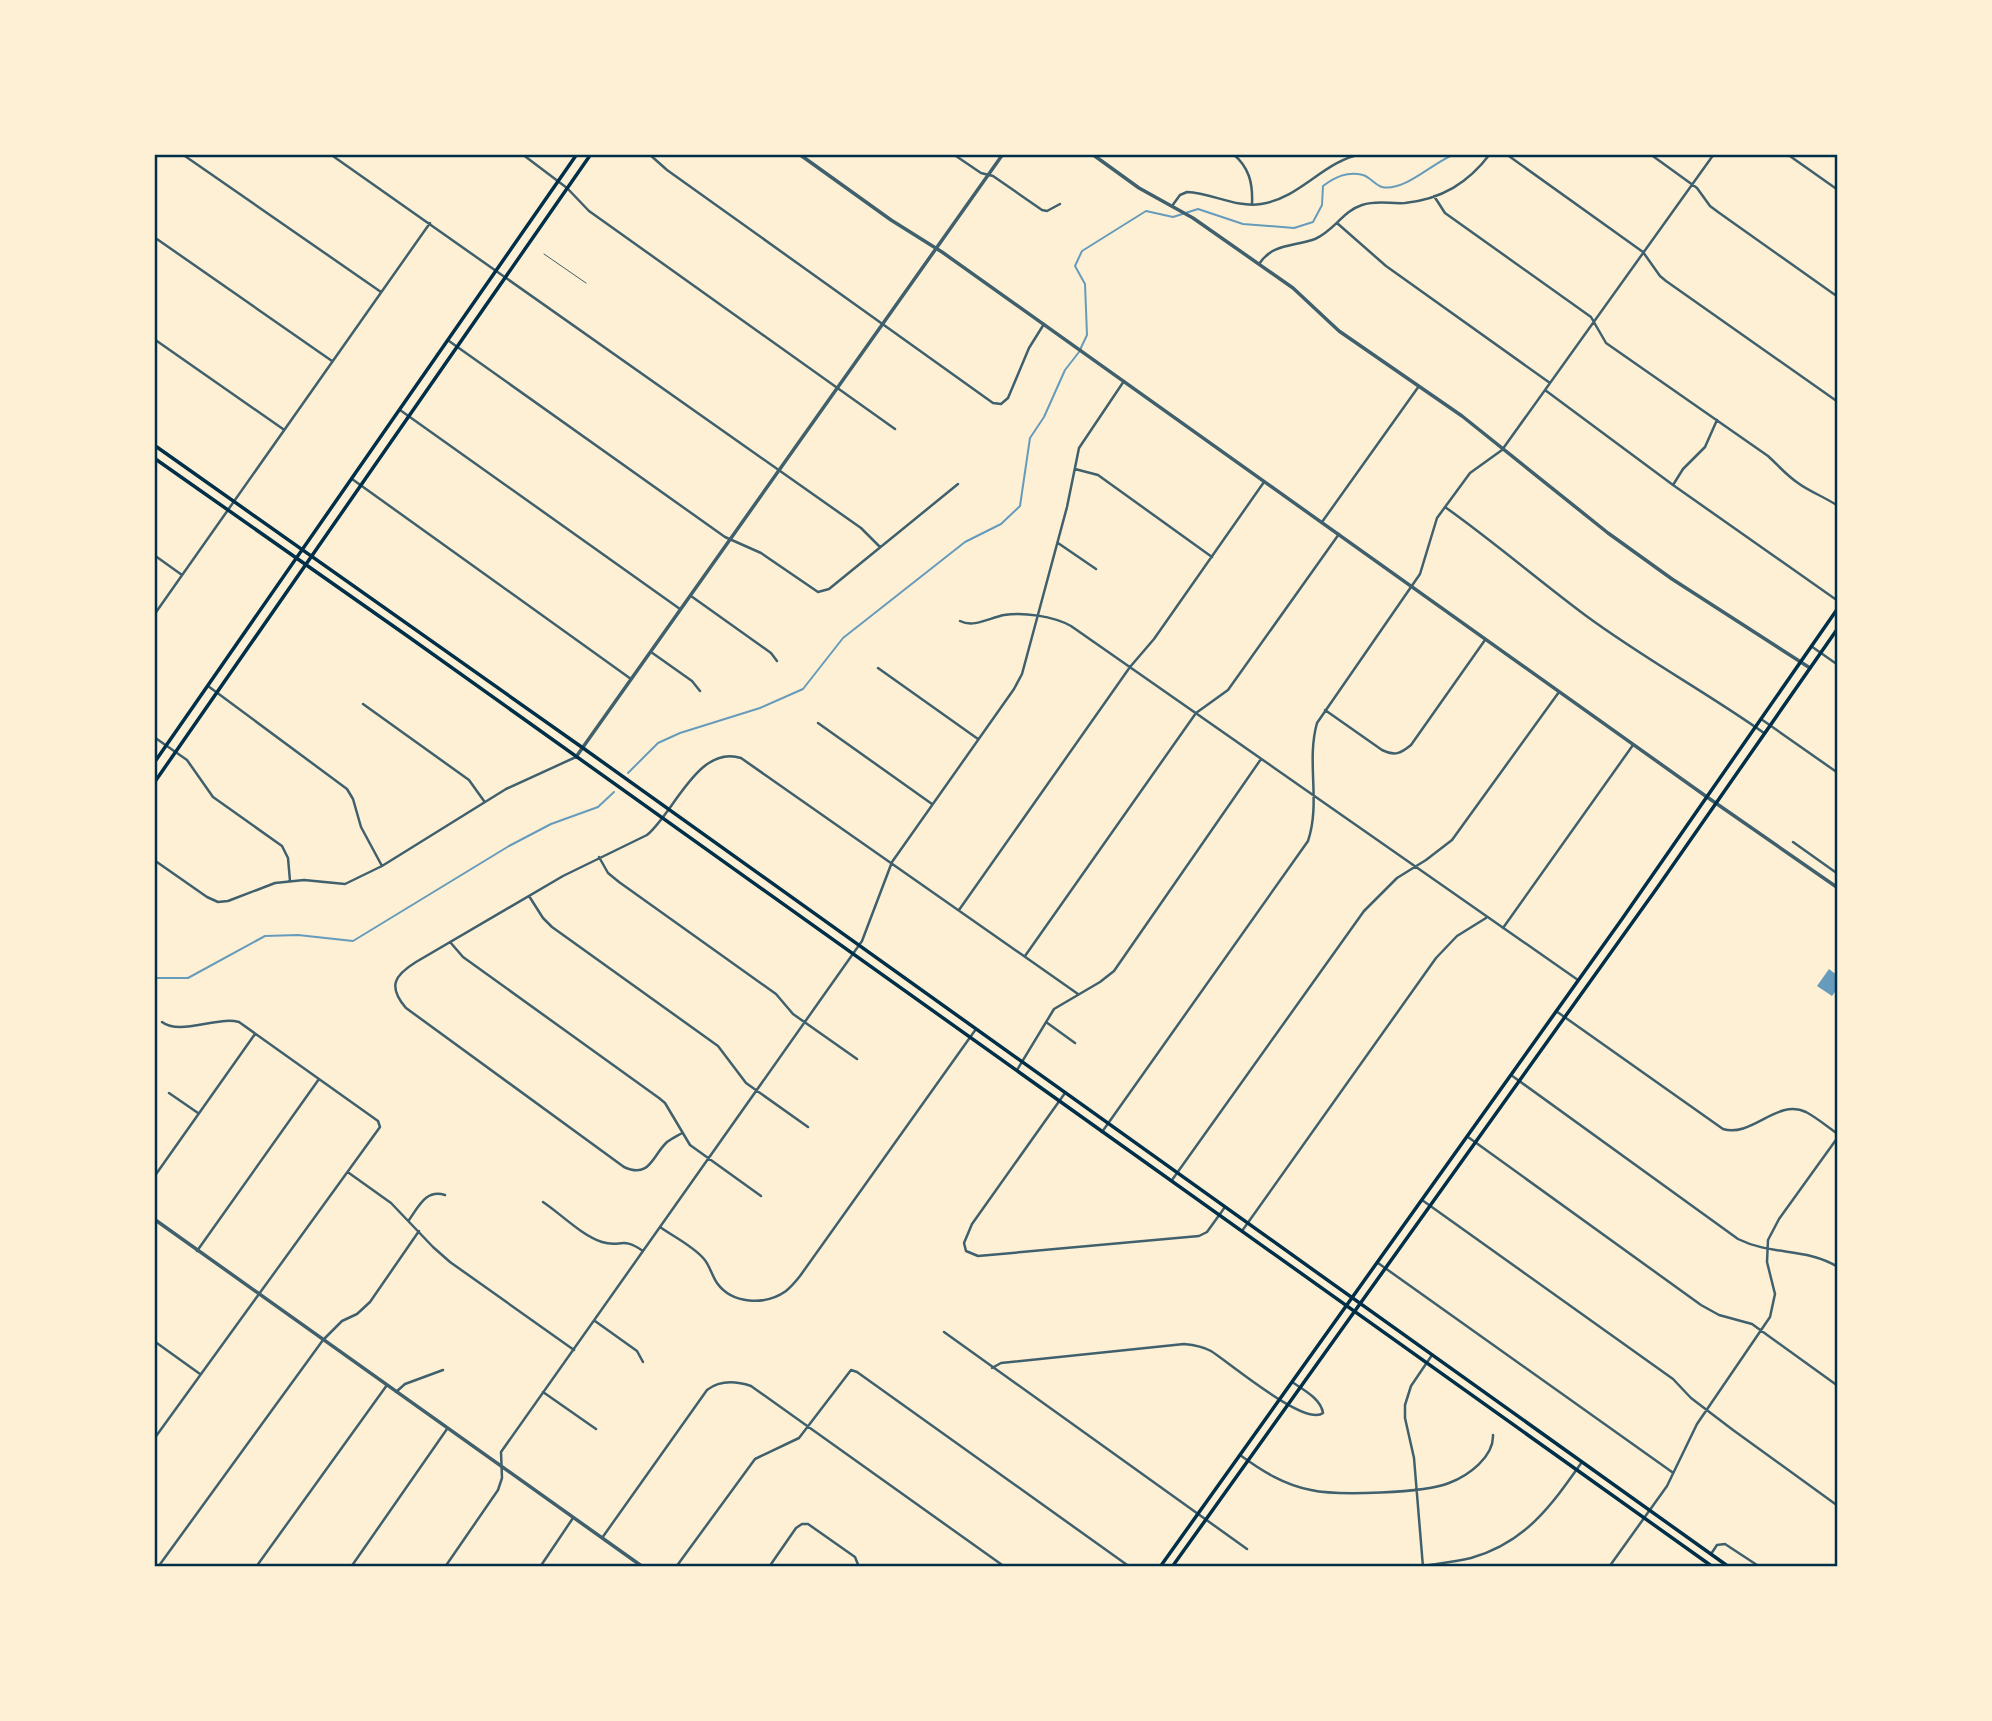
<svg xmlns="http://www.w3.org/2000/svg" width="1992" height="1721" viewBox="0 0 1992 1721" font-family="Karla,sans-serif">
<rect width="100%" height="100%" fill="#fdf0d5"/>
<path fill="#669bbc" d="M 1829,969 L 1838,976 L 1838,988 L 1832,996 L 1817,986 Z"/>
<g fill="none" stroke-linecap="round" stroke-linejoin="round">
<path stroke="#669bbc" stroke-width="2" d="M 628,773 L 658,743 L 680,733 L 760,708 L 803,689 L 843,638 L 965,542 L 1001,524 L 1020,506 L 1030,438 L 1044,417 L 1065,370 L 1079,352 L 1087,335 L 1085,284 L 1075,266 L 1082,251 L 1146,211 L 1173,217 L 1198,209 L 1243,224 L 1294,228 L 1313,222 L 1322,205 L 1323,186 C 1335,177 1347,171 1363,175 C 1370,177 1375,185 1382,187 C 1405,192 1433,162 1455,154
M 154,978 L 188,978 L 265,936 L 298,935 L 353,941 L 509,846 L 551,824 L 598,807 L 614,792"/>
<path stroke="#3f606c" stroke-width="1" d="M 544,254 L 586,283"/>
<path stroke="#3f606c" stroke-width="2.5" d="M 182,154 L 381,292
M 330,154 L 861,528 L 880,547
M 522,154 L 567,188 L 589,211 L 895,429
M 649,154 L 667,170 L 993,403 L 1001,404 L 1008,398 L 1029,348 L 1044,324
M 953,154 L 981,173 L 993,176 L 1042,210 L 1047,211 L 1060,204
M 1233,154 C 1249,167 1253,183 1252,204
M 1506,154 L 1643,252 L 1660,276 L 1666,281 L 1838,402
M 1650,154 L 1697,188 L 1710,206 L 1718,212 L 1838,297
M 1787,154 L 1838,190
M 1434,196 L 1445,213 L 1591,317 L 1606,343 L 1768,456 C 1778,465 1786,475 1798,483 C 1810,492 1825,497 1838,506
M 1172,206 L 1180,195 L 1187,192 C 1212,193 1236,208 1261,204 C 1301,198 1323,161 1362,154
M 1337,223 L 1386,266 L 1550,383
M 154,237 L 332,361
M 1259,264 C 1273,243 1293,247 1315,239 C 1334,231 1343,211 1362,205 C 1377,200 1390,204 1405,203 C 1442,199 1468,183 1490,154
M 154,339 L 283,429
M 449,341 L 725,537 L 761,553 L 818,592 L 829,589 L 958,484
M 1545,390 L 1673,485 L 1838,601
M 400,410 L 680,609
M 1075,469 L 1098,475 L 1212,557
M 352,479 L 631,679
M 1673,485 L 1683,469 L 1705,447 L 1717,420
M 1445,507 C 1493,541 1538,580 1585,615 C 1643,658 1706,692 1764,733
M 1322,522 L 1419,386
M 1058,543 L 1096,569
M 154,555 L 182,575
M 691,596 L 771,653 L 777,661
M 154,615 L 430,223
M 960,621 C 974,628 989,618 1004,615 C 1023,612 1053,616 1071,626 L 1578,980
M 1811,646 L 1838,665
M 651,652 L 692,681 L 700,691
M 878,668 L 978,739
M 208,686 L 347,789 L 353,799 L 361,827 L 382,866
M 363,704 L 469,780 L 484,801
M 1325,710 L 1382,750 C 1395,756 1400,754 1411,745 L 1485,640
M 1761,719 L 1838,773
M 818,723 L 932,804
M 154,737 L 187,760 L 213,797 L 282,846 L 288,858 L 290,881
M 1793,842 L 1838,874
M 599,857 L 608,873 L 619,882 L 776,994 L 793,1014 L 857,1059
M 154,860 L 207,897 L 218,902 L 228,901 L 275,883 L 304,880 L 345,884 L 382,866 L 506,789 L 576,757
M 529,896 L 543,918 L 552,927 L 718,1046 L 746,1083 L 808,1127
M 959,910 L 1130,667 L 1154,639 L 1264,482
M 1503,928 L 1633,745
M 450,942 L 463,957 L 659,1098 L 665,1103 L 690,1145 L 761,1196
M 1025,956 L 1196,713 L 1228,690 L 1339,534
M 1556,1011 L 1723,1129 C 1752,1138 1777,1098 1806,1112 C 1817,1118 1828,1127 1838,1134
M 1046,1022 L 1075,1043
M 1017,1070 L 1054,1009 L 1100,982 L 1114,971 L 1261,759
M 1511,1075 L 1738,1239 C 1772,1256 1805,1247 1838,1267
M 169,1093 L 198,1113
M 1065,1093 L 972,1224 L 964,1243 L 966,1251 L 978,1256 L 1199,1236 L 1207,1232 L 1225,1207
M 1102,1132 L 1308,841 C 1321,802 1306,762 1317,723 L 1420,574 L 1437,518 L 1470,473 L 1502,450 L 1714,154
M 682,1133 C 677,1136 672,1138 667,1142 C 652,1156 650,1179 624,1167 L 406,1008 C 387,986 395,975 416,962 L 563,876 L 647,835 C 674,813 698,744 741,758 L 1078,994
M 1468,1137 L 1701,1305 L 1719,1315 L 1752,1324 L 1838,1386
M 349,1173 L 391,1203 L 433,1247 L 450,1262 L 574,1350
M 154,1177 L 255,1034
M 1172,1180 L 1364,911 L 1397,878 L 1426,860 L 1452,840 L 1559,692
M 1422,1200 L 1673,1379 L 1691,1398 L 1733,1430 L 1838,1506
M 543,1202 C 561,1214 581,1235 602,1242 C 621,1248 622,1236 643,1251
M 409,1220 C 419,1206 426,1189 445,1195
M 660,1227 C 674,1237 693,1246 704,1259 C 710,1266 712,1276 717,1283 C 732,1304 765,1306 786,1291 C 791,1287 796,1281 800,1276 L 976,1029
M 1242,1231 L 1436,958 L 1457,936 L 1486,918
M 197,1251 L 319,1079
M 1378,1263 L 1672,1472
M 595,1321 L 637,1351 L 643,1362
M 944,1332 L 1247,1549
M 154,1341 L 200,1374
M 992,1368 L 1001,1363 L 1184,1344 C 1194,1345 1202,1346 1211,1351 C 1230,1363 1305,1427 1323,1413 C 1321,1399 1304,1390 1292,1382
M 396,1392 L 405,1384 L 443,1370
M 543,1392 L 596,1429
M 154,1439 L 380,1127 L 378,1121 L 239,1022 C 216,1016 180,1036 162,1022
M 1240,1455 C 1262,1471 1284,1485 1311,1490 C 1337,1496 1425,1493 1449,1483 C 1468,1476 1494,1457 1493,1435
M 602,1538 L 707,1390 C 720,1380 736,1381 751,1386 L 1005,1567
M 1711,1554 L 1717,1545 L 1725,1544 L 1760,1567
M 158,1567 L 323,1340 L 342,1321 L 357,1314 L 370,1302 L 419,1231
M 256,1567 L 387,1385
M 351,1567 L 447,1429
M 445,1567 L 498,1490 L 502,1478 L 501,1452 L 862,941 L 892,862 L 1014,689 L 1022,674 L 1067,507 L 1079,448 L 1124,381
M 540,1567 L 573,1518
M 676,1567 L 755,1459 L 799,1438 L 851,1370 L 857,1372 L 1130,1567
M 769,1567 L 796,1528 L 802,1524 L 808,1524 L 855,1557 L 859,1567
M 1417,1567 C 1435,1564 1453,1562 1471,1558 C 1526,1542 1551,1506 1582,1462
M 1423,1567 L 1414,1458 L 1405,1418 L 1405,1405 L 1411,1386 L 1432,1355
M 1609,1567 L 1667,1486 L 1697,1424 L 1770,1317 L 1775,1294 L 1767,1262 L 1768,1240 L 1779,1219 L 1838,1137"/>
<path stroke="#3f606c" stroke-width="3.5" d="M 799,154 L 891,220 L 942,252 L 1707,797 L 1838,888
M 1092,154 L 1139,188 L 1193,218 L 1293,288 L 1339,331 L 1462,416 L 1608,533 L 1672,579 L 1810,668
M 576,757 L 1003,154
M 154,1219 L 643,1567"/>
<path stroke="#003049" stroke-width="3.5" d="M 154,445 L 583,748 L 1729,1567
M 154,458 L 406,635 L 1713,1567
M 154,763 L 577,154
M 154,783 L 591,154
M 1160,1567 L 1622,919 L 1838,608
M 1172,1567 L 1657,888 L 1838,628"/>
</g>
<rect width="1992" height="1721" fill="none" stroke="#fdf0d5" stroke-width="312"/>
<rect x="156" y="156" width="1680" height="1409" fill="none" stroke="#003049" stroke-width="2.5"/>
</svg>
